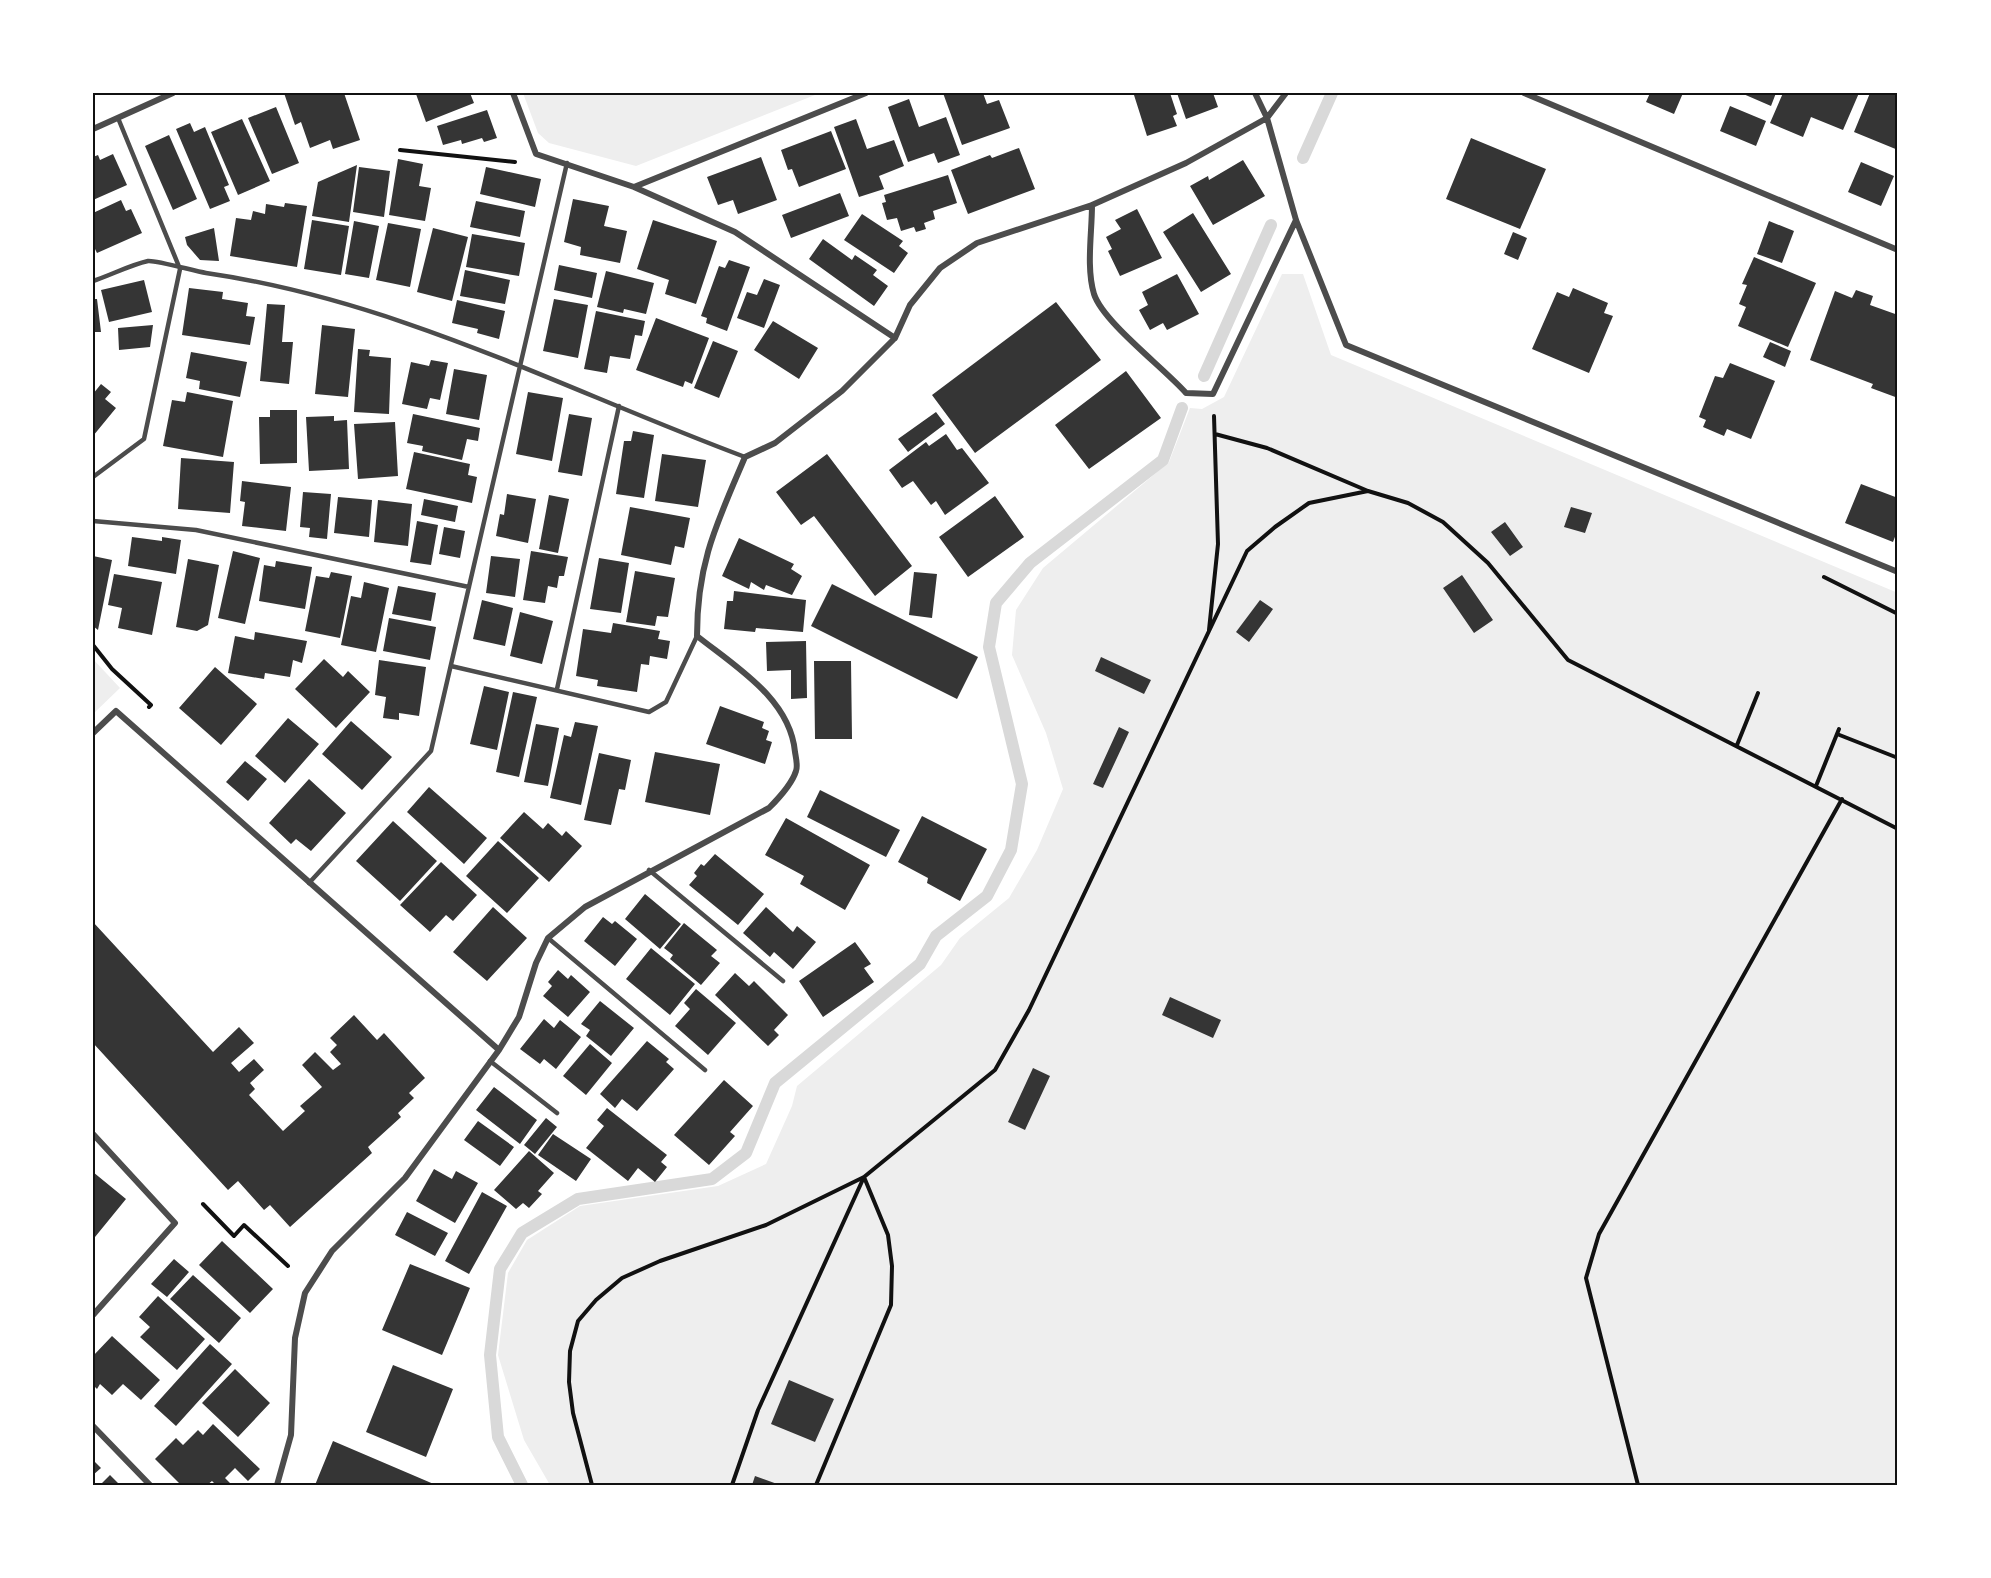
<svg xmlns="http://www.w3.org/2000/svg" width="1991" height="1578" viewBox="0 0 1991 1578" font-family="Bitter,serif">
<rect width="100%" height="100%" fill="#fff"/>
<path fill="#eee" d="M 523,93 L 820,93 L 636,166 L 549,143 L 538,133 Z
M 1282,274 L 1303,274 L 1331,355 L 1898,593 L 1898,1485 L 550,1485 L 524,1440 L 498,1355 L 508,1273 L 527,1240 L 580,1206 L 718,1186 L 766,1164 L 792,1106 L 797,1086 L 941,965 L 960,938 L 1009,898 L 1037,850 L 1063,789 L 1046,733 L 1012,655 L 1016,610 L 1043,568 L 1169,462 L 1190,408 L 1202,409 L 1224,397 Z
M 93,659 L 120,688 L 93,714 Z"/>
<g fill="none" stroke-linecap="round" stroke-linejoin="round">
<path stroke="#d9d9d9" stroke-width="12" d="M 1303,158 L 1332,93
M 1204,376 L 1271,225
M 522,1485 L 498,1437 L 490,1355 L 500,1269 L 522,1233 L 578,1199 L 712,1179 L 746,1153 L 775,1083 L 920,964 L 936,936 L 987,896 L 1011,850 L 1022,784 L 989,647 L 996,603 L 1030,563 L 1163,460 L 1182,408"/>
</g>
<path fill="#353535" d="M 284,93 L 344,93 L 360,140 L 333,149 L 330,140 L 310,148 L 301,122 L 295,125 Z
M 419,93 L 470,93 L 474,103 L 426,122 L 416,94 Z
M 943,93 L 983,93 L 987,104 L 999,100 L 1010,128 L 962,145 Z
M 1141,93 L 1170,93 L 1177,114 L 1173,116 L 1177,126 L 1147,136 L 1134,95 Z
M 1177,93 L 1213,93 L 1218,107 L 1186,119 Z
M 1650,93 L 1683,93 L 1674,114 L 1646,102 Z
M 1741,93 L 1776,93 L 1771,106 Z
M 1783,93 L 1859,93 L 1843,130 L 1811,117 L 1803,137 L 1770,123 Z
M 1870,93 L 1898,93 L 1898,150 L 1854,132 Z
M 909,99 L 919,127 L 946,117 L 960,155 L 938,163 L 934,153 L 908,162 L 888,107 Z
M 1730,106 L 1766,121 L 1756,146 L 1720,131 Z
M 276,107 L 299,163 L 272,174 L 248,118 Z
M 487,110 L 497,138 L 484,142 L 482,138 L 462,144 L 461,140 L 443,145 L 437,126 Z
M 242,119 L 270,181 L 238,195 L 211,132 Z
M 856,119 L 867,149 L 894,140 L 904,166 L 879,176 L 884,189 L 859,197 L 834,127 Z
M 190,123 L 194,132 L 205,127 L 229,185 L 224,187 L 230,201 L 210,209 L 176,129 Z
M 831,131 L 846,169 L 799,187 L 792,169 L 788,170 L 781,150 Z
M 169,135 L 197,199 L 173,210 L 145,146 Z
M 1471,138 L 1546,169 L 1520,229 L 1446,199 Z
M 1019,148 L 1035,189 L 968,214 L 951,170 L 990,155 L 992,158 Z
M 113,154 L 127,185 L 93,200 L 93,157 L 98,155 L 100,160 Z
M 761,157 L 777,200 L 738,214 L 733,200 L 718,205 L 707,177 Z
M 398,159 L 423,164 L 419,186 L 431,188 L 425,221 L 389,215 Z
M 1243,160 L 1265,196 L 1213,225 L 1190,186 L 1208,176 L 1209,180 Z
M 1861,162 L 1894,176 L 1881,206 L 1848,192 Z
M 357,165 L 349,222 L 312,216 L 318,182 Z
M 359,167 L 390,171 L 384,217 L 353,212 Z
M 486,167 L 541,179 L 535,207 L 480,194 Z
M 948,175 L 957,203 L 933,211 L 935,219 L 924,223 L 926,229 L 916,232 L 914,227 L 901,231 L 897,218 L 887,220 L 882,203 L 886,202 L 884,195 Z
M 840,193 L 849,216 L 791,238 L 782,215 Z
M 573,199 L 609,206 L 604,226 L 627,231 L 620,263 L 580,255 L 581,247 L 564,242 Z
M 121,200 L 126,211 L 131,209 L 142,233 L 97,253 L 93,245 L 93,213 Z
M 476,201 L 525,211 L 520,237 L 470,227 Z
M 285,203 L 307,206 L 297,267 L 230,256 L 236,218 L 251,220 L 253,211 L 265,214 L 266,204 L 284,207 Z
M 1137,209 L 1162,258 L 1120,276 L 1108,251 L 1112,249 L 1106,237 L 1121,229 L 1115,220 Z
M 1193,213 L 1231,274 L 1201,292 L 1163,232 Z
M 862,214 L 903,241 L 899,246 L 908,253 L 894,273 L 844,240 Z
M 312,220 L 349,226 L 341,275 L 304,269 Z
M 653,220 L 717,241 L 696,304 L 665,294 L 669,280 L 637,269 Z
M 354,221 L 379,226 L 369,278 L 345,274 Z
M 1769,221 L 1794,231 L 1782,263 L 1757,254 Z
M 388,223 L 421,229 L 410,287 L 376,280 Z
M 214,228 L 219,261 L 200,260 L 187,245 L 185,237 Z
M 433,228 L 468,237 L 452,301 L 417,292 Z
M 1513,232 L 1527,238 L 1518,260 L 1504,254 Z
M 472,234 L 525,243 L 519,276 L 466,267 Z
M 823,239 L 852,260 L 855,255 L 877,270 L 873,275 L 888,286 L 874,306 L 809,259 Z
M 1754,257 L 1816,283 L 1788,347 L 1738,326 L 1746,307 L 1739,304 L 1747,285 L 1742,284 Z
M 729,260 L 750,267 L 727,331 L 706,323 L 707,318 L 701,316 L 719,266 L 725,268 Z
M 559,265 L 597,273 L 592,298 L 554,290 Z
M 465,270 L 510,280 L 505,304 L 460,296 Z
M 606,271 L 654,283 L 646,314 L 624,309 L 623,313 L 597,307 Z
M 1177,274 L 1199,314 L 1167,330 L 1163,323 L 1150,330 L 1139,310 L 1148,305 L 1142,292 Z
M 764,279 L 780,285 L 764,328 L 737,318 L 747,292 L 757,295 Z
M 144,280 L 152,312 L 109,322 L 101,290 Z
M 189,288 L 223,292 L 222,299 L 248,303 L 246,316 L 255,317 L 250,345 L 182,335 Z
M 1573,288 L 1608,303 L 1604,313 L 1613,316 L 1589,373 L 1532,349 L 1557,292 L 1569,297 Z
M 1856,290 L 1873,296 L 1870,305 L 1898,315 L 1898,398 L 1871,388 L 1873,384 L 1810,360 L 1835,291 L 1852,298 Z
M 93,299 L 97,299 L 101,332 L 93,332 Z
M 554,299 L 588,305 L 578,358 L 543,351 Z
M 457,300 L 505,311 L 499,339 L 477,333 L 478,329 L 452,323 Z
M 1056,302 L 1101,360 L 975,453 L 932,395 Z
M 267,304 L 285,305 L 282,342 L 293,342 L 289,384 L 260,381 Z
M 596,311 L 645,321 L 642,336 L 635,335 L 630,359 L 610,356 L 607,373 L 584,369 Z
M 656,318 L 709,338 L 692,384 L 685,381 L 683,387 L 636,370 Z
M 773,321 L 818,348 L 799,379 L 754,350 Z
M 153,325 L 150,347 L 119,350 L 118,328 Z
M 322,325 L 355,329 L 348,397 L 315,394 Z
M 713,341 L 738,351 L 719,398 L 694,388 Z
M 1770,342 L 1791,351 L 1785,367 L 1763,357 Z
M 358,349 L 370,350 L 369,356 L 391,358 L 389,414 L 354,412 Z
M 191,352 L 247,362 L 240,397 L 199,389 L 200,381 L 186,378 Z
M 431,360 L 448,363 L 440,400 L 430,398 L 427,409 L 402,404 L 411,362 L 429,366 Z
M 1730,363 L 1775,381 L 1751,439 L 1727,429 L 1724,436 L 1703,427 L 1706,420 L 1699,417 L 1715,376 L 1723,378 Z
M 454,369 L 487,375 L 479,420 L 446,414 Z
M 1126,371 L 1161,418 L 1089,469 L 1055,425 Z
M 101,384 L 111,392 L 105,399 L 116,408 L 93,436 L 93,394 Z
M 187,392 L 233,401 L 223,457 L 163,446 L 172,400 L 185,402 Z
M 528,392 L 563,398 L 552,461 L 516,454 Z
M 270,410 L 297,410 L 297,463 L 260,464 L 259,417 L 270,417 Z
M 936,412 L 945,424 L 908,452 L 898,439 Z
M 413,414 L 480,428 L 478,441 L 467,439 L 462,460 L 422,451 L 423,446 L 407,443 Z
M 569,414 L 592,418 L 582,476 L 558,472 Z
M 334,416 L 334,421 L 347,420 L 349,469 L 309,471 L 306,417 Z
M 395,422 L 398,476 L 358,479 L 354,424 Z
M 633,431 L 654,435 L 644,498 L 616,494 L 624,441 L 631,441 Z
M 946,434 L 957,450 L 962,448 L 989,483 L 945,515 L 936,501 L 931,505 L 913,481 L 902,488 L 889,470 L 926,442 L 929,446 Z
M 414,452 L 470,464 L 468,475 L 477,477 L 472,503 L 406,489 Z
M 662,454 L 706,460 L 698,507 L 655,501 Z
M 827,454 L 912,566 L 875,596 L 814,516 L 801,525 L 776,492 Z
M 181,458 L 234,462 L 230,513 L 178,509 Z
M 242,481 L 291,487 L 286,531 L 242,526 L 245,502 L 240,501 Z
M 1861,484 L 1898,498 L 1898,529 L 1893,542 L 1845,523 Z
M 303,492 L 331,494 L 327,539 L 309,537 L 310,528 L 300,527 Z
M 507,494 L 536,499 L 528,543 L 496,536 L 500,514 L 504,515 Z
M 549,495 L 569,499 L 558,553 L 539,549 Z
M 995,496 L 1024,537 L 968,577 L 939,537 Z
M 338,497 L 372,500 L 369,537 L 334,533 Z
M 424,499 L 458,506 L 455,522 L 421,515 Z
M 378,500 L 412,504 L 408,546 L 374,542 Z
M 630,507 L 690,518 L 684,548 L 675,546 L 671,565 L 621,555 Z
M 1571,507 L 1592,513 L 1585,533 L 1564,527 Z
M 417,521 L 438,525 L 431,565 L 410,562 Z
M 1505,522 L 1523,547 L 1510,556 L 1491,532 Z
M 444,527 L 465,531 L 460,558 L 439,554 Z
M 132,537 L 162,541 L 162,537 L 181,540 L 176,574 L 128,566 Z
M 739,538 L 794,564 L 791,569 L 802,576 L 792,595 L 766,585 L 764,590 L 751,582 L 749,589 L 722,576 Z
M 233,551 L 260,558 L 245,624 L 218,618 Z
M 531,551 L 568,557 L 564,576 L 559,576 L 557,588 L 548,586 L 545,603 L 523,600 Z
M 93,556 L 112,560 L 98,630 L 93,626 Z
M 491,556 L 520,559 L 515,597 L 486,593 Z
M 599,558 L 629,563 L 621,613 L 590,609 Z
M 188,559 L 219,565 L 208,625 L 197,631 L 176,627 Z
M 276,561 L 312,567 L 305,609 L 259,601 L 264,565 L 275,567 Z
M 635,571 L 675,578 L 668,617 L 657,616 L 655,626 L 626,622 Z
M 331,572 L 352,576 L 340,638 L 305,631 L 316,576 L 329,578 Z
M 914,572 L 937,574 L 932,618 L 909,615 Z
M 114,574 L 162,582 L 152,635 L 118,628 L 122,608 L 108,605 Z
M 1462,575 L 1493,620 L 1474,633 L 1443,588 Z
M 364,582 L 389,588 L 376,652 L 341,645 L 351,596 L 361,598 Z
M 832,584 L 978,657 L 957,699 L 811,626 Z
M 398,586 L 436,593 L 431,621 L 392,614 Z
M 734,591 L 806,600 L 803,632 L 756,628 L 755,632 L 724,629 L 727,601 L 733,601 Z
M 482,600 L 513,608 L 505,646 L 473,639 Z
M 1260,600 L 1273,609 L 1249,642 L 1236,632 Z
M 520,612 L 553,621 L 542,664 L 510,656 Z
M 389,618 L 436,627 L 430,660 L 383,651 Z
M 613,623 L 660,631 L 658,639 L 670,641 L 667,659 L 650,656 L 649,665 L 641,664 L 637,692 L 597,686 L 598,680 L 576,676 L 583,629 L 611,633 Z
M 255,632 L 307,641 L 302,663 L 293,660 L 290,677 L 265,673 L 264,679 L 228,673 L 235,636 L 254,640 Z
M 806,641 L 807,698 L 791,699 L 791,670 L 767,671 L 766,642 Z
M 1101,657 L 1151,680 L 1144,694 L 1095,671 Z
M 324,659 L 343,677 L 348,671 L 370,692 L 336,728 L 295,689 Z
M 379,660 L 426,667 L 419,716 L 399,713 L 399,720 L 383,718 L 386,697 L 375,695 Z
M 814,661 L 851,661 L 852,739 L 815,739 Z
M 215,667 L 257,704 L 221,745 L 179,708 Z
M 484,686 L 509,692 L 497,750 L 470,744 Z
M 513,692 L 537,697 L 519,777 L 496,772 Z
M 720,706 L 764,722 L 762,728 L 769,731 L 766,740 L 772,742 L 765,764 L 706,744 Z
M 288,718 L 319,744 L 285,783 L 255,756 Z
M 351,721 L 392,757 L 362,790 L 322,754 Z
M 575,722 L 598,726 L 581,805 L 550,798 L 564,735 L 571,737 Z
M 536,724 L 559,728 L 548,786 L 524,782 Z
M 1119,727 L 1129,732 L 1103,788 L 1093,784 Z
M 655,752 L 720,764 L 710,815 L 645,802 Z
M 599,753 L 631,760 L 625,790 L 619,789 L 611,825 L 584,820 Z
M 245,761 L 267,779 L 248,801 L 226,782 Z
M 309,779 L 346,813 L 311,851 L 296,839 L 291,844 L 269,823 Z
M 429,787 L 487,838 L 464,864 L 407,812 Z
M 820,790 L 900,830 L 886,857 L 807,817 Z
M 524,812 L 543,829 L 548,823 L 562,836 L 566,831 L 582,846 L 549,882 L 500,838 Z
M 922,816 L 987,849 L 960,901 L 927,883 L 928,878 L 898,862 Z
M 786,818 L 870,865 L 845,910 L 800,884 L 804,876 L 765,855 Z
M 393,821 L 437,861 L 400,901 L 356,861 Z
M 498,841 L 539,878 L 507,913 L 466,876 Z
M 715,854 L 764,894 L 738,925 L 689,885 L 697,876 L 694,873 L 701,864 L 704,866 Z
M 441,862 L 477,895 L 453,921 L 446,915 L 430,932 L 400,905 Z
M 645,894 L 681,924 L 660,949 L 625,919 Z
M 493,907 L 527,938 L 487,981 L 453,952 Z
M 766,907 L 793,932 L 797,926 L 816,942 L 793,969 L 774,952 L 770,957 L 743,933 Z
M 603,917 L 612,924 L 615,921 L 637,939 L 615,966 L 584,941 Z
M 93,922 L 213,1052 L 239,1027 L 254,1043 L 231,1063 L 239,1072 L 254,1059 L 264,1070 L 250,1083 L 255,1089 L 249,1095 L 283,1131 L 305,1111 L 300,1106 L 322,1087 L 302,1065 L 315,1052 L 333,1070 L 341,1064 L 330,1052 L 337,1045 L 330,1038 L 354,1015 L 377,1040 L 384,1033 L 425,1078 L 409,1093 L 414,1098 L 398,1113 L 401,1117 L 368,1147 L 372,1153 L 290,1227 L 270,1205 L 264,1210 L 238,1181 L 228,1190 L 93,1043 Z
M 684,923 L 717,950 L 711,956 L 720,963 L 701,985 L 670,959 L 673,955 L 664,948 Z
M 855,942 L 871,964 L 864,968 L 874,982 L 823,1017 L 799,981 Z
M 651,948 L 695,984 L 670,1015 L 626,979 Z
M 558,970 L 568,979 L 571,975 L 590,992 L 568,1017 L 543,996 L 552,986 L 548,982 Z
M 735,973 L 749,986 L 754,981 L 788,1015 L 774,1030 L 779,1035 L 768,1046 L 715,995 Z
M 696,989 L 736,1023 L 708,1055 L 675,1026 L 690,1009 L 684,1003 Z
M 1170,997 L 1221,1020 L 1213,1038 L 1162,1015 Z
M 600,1001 L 634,1028 L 611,1056 L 586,1036 L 590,1030 L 581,1024 Z
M 544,1019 L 554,1028 L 560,1020 L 581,1037 L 556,1069 L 544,1059 L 540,1064 L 520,1049 Z
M 647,1041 L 669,1059 L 666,1062 L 674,1069 L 637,1111 L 622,1099 L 615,1108 L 600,1094 Z
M 590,1044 L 612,1063 L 586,1095 L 563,1076 Z
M 1033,1068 L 1050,1076 L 1025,1130 L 1008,1122 Z
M 724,1080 L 753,1106 L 730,1132 L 735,1136 L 709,1165 L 674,1135 Z
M 494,1087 L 537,1120 L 520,1144 L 476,1110 Z
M 607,1108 L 667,1155 L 661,1162 L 667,1167 L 655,1182 L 638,1168 L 628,1181 L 586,1148 L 604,1126 L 597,1120 Z
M 546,1118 L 557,1127 L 535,1154 L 524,1145 Z
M 478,1121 L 514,1147 L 500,1166 L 464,1140 Z
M 553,1134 L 591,1159 L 576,1181 L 538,1155 Z
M 529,1151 L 554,1173 L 538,1191 L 542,1194 L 529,1208 L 523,1203 L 516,1209 L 494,1190 Z
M 434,1169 L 452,1179 L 456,1171 L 478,1183 L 455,1223 L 416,1201 Z
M 93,1172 L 126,1199 L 95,1237 L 93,1236 Z
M 482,1192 L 507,1206 L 469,1274 L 445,1261 Z
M 407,1212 L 448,1233 L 435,1256 L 395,1235 Z
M 222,1241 L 273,1289 L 250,1313 L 199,1265 Z
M 174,1259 L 189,1272 L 167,1297 L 151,1284 Z
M 410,1264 L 470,1288 L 442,1355 L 382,1330 Z
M 193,1275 L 241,1318 L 219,1343 L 170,1299 Z
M 158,1296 L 205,1339 L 177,1370 L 140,1337 L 150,1327 L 139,1317 Z
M 112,1336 L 160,1380 L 141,1400 L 123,1384 L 112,1395 L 100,1384 L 97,1389 L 93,1385 L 93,1356 Z
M 210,1344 L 232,1364 L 176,1426 L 154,1406 Z
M 393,1365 L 453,1389 L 426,1457 L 366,1432 Z
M 235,1369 L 270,1403 L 238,1437 L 202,1403 Z
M 789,1380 L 834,1399 L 815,1442 L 771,1424 Z
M 213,1424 L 260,1469 L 248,1481 L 235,1468 L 225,1478 L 232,1485 L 216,1485 L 212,1481 L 207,1485 L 181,1485 L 155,1459 L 176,1438 L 183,1445 L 198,1430 L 203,1435 Z
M 333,1441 L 436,1485 L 315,1485 Z
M 93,1460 L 101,1468 L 93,1475 Z
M 110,1475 L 120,1485 L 100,1485 Z
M 755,1476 L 780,1485 L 752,1485 Z"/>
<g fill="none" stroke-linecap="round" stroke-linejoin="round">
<path stroke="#111" stroke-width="4" d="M 400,150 L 515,162
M 1215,434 L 1267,448 L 1368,491
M 1824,577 L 1898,614
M 1209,630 L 1218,544 L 1214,416
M 93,645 L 112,669 L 151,705 L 149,707
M 1837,734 L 1898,758
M 1737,745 L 1758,693
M 1816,786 L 1839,729
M 203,1204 L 234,1236 L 244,1225 L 288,1266
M 592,1485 L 573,1413 L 569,1382 L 570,1351 L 578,1321 L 596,1300 L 622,1278 L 660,1261 L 766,1225 L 864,1177 L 995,1070 L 1029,1010 L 1247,551 L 1275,527 L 1309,503 L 1368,491 L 1408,503 L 1443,522 L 1488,563 L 1568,660 L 1898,829
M 732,1485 L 758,1410 L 864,1177
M 816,1485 L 891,1305 L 892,1266 L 888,1235 L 864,1177
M 1638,1485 L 1586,1278 L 1599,1234 L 1842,799"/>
<path stroke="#4c4c4c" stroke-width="4.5" d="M 93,281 C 111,275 130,265 148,261 C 156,260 194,271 206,273 C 399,301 565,390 745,457
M 93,477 L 144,439 L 180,269 L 118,118
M 93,521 L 196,530 L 469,587
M 451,666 L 649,712 L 666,702 L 697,636
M 557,689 L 619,406
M 649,870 L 783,981
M 309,883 L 431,751 L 567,163
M 548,938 L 705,1070
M 490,1061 L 557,1113"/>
<path stroke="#4c4c4c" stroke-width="6" d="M 513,93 L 536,154 L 634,187 L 866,93
M 1255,93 L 1267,118 L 1296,220 L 1346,345 L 1898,572
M 1524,93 L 1898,250
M 93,129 L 173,93
M 634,187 L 735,232 L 895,338
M 1092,205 C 1092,233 1086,267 1094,294 C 1103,322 1164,368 1186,393 L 1213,394 L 1296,220
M 93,733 L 116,711 L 499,1050 L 405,1178 L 332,1251 L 305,1293 L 295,1338 L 291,1435 L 277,1485
M 499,1050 L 519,1017 L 536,963 L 548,938 L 585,907 L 769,808 C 779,798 792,784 796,771 C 798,766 796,758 795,752 C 790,699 736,667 697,636 C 697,562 717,523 745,457 L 775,443 L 842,391 L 895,338 L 910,305 L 940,268 L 977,243 L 1092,205 L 1186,163 L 1267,118 L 1286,93
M 93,1134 L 175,1223 L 93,1315
M 93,1426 L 150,1485"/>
</g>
<rect width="1991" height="1578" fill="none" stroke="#ffffff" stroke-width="189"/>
<rect x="94" y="94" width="1802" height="1390" fill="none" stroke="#111" stroke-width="2"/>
</svg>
